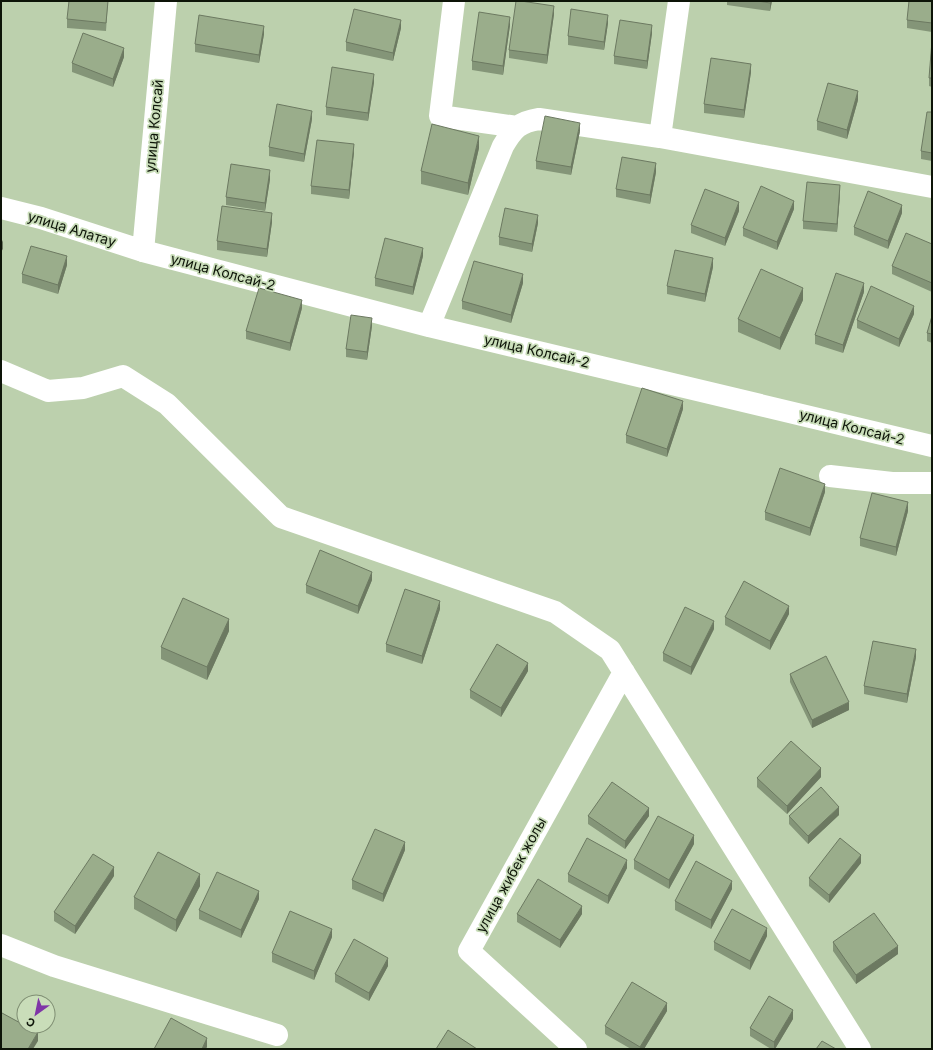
<svg xmlns="http://www.w3.org/2000/svg" width="933" height="1050" viewBox="0 0 933 1050" font-family="Inter,sans-serif">
<rect width="100%" height="100%" fill="#bcd0ad"/>
<g fill="none" stroke-linecap="round" stroke-linejoin="round">
<path stroke="#fff" stroke-width="22" d="M 454,1 L 440,116 L 517,127
M 660,137 L 679,1
M 143,251 L 429,326 L 932,446
M 429,326 L 503,146 C 513,129 519,122 539,119 L 660,137 L 932,187
M 1,371 L 48,391 L 83,388 L 123,376 L 167,404 L 281,517 L 555,612 L 610,650 L 860,1049
M 830,476 L 892,483 L 932,483
M 1,945 L 54,966 L 277,1035
M 576,1049 L 469,951 L 624,672"/>
<path stroke="#fff" stroke-width="22" d="M 1,208 L 41,218 L 143,251 L 166,1"/>
</g>
<path fill="#849578" d="M 108,1 L 106,31 L 67,28 L 67,19 Z
M 727,1 L 772,1 L 770,11 L 727,5 Z
M 932,1 L 932,32 L 907,28 L 907,20 Z
M 554,14 L 547,64 L 509,58 L 509,50 Z
M 608,23 L 604,50 L 568,45 L 568,36 Z
M 510,25 L 503,75 L 472,70 L 472,61 Z
M 401,28 L 393,61 L 346,51 L 346,42 Z
M 652,33 L 647,69 L 614,64 L 614,56 Z
M 264,34 L 259,63 L 195,52 L 195,44 Z
M 932,41 L 932,87 L 929,86 L 929,78 Z
M 124,57 L 113,87 L 72,72 L 72,63 Z
M 751,72 L 744,118 L 704,113 L 704,104 Z
M 374,82 L 368,121 L 326,115 L 326,107 Z
M 858,100 L 847,139 L 817,130 L 817,121 Z
M 932,112 L 932,161 L 921,159 L 921,151 Z
M 312,119 L 304,162 L 269,156 L 269,147 Z
M 580,131 L 571,175 L 536,169 L 536,161 Z
M 479,148 L 468,195 L 421,184 L 421,171 Z
M 354,152 L 349,199 L 311,194 L 311,186 Z
M 656,172 L 650,204 L 616,197 L 616,189 Z
M 270,179 L 265,211 L 226,205 L 226,197 Z
M 840,194 L 837,232 L 803,229 L 803,221 Z
M 794,209 L 777,250 L 743,236 L 743,228 Z
M 739,211 L 725,246 L 691,233 L 691,225 Z
M 902,213 L 888,249 L 854,235 L 854,227 Z
M 272,222 L 267,257 L 217,250 L 217,241 Z
M 538,223 L 532,252 L 499,245 L 499,237 Z
M 932,244 L 932,292 L 892,274 L 892,266 Z
M 423,256 L 413,295 L 375,286 L 375,278 Z
M 67,265 L 58,294 L 22,283 L 22,274 Z
M 713,267 L 705,302 L 667,294 L 667,286 Z
M 523,283 L 511,323 L 462,309 L 462,301 Z
M 864,292 L 843,353 L 815,344 L 815,335 Z
M 803,300 L 780,350 L 738,332 L 738,319 Z
M 302,308 L 290,351 L 246,339 L 246,331 Z
M 914,314 L 899,347 L 857,328 L 857,320 Z
M 932,316 L 932,343 L 927,341 L 927,333 Z
M 372,326 L 367,360 L 346,357 L 346,349 Z
M 683,409 L 667,457 L 626,443 L 626,435 Z
M 825,492 L 810,536 L 765,520 L 765,512 Z
M 908,511 L 896,556 L 860,546 L 860,538 Z
M 372,580 L 358,614 L 306,593 L 306,585 Z
M 440,609 L 422,664 L 386,652 L 386,644 Z
M 789,614 L 770,650 L 725,625 L 725,617 Z
M 714,629 L 691,675 L 663,661 L 663,653 Z
M 229,631 L 207,680 L 161,659 L 161,647 Z
M 916,657 L 907,703 L 864,694 L 864,686 Z
M 528,671 L 501,717 L 470,698 L 470,690 Z
M 790,674 L 849,710 L 812,728 L 790,682 Z
M 821,777 L 787,814 L 757,787 L 757,778 Z
M 839,815 L 808,844 L 789,824 L 789,816 Z
M 588,816 L 649,816 L 625,849 L 588,824 Z
M 694,844 L 669,889 L 634,869 L 634,860 Z
M 405,850 L 383,902 L 352,889 L 352,880 Z
M 861,863 L 829,903 L 809,886 L 809,878 Z
M 627,868 L 608,904 L 568,882 L 568,874 Z
M 114,876 L 75,934 L 54,921 L 54,912 Z
M 200,886 L 176,932 L 134,909 L 134,897 Z
M 732,889 L 711,929 L 675,910 L 675,901 Z
M 259,899 L 241,938 L 199,919 L 199,910 Z
M 517,914 L 582,914 L 560,948 L 517,922 Z
M 767,936 L 750,970 L 714,950 L 714,942 Z
M 332,937 L 314,980 L 272,962 L 272,953 Z
M 833,942 L 898,954 L 856,984 L 833,951 Z
M 388,966 L 369,1001 L 335,982 L 335,974 Z
M 667,1011 L 644,1049 L 631,1049 L 605,1034 L 605,1026 Z
M 793,1019 L 775,1049 L 771,1049 L 750,1036 L 750,1028 Z"/>
<path fill="#6c7961" d="M 771,1 L 772,1 L 770,11 L 770,3 Z
M 554,6 L 554,14 L 547,64 L 547,55 Z
M 608,15 L 608,23 L 604,50 L 604,42 Z
M 510,17 L 510,25 L 503,75 L 503,66 Z
M 401,20 L 401,28 L 393,61 L 393,53 Z
M 652,25 L 652,33 L 647,69 L 647,61 Z
M 264,26 L 264,34 L 259,63 L 259,55 Z
M 124,48 L 124,57 L 113,87 L 113,79 Z
M 751,64 L 751,72 L 744,118 L 744,110 Z
M 374,74 L 374,82 L 368,121 L 368,113 Z
M 858,91 L 858,100 L 847,139 L 847,130 Z
M 312,111 L 312,119 L 304,162 L 304,154 Z
M 580,123 L 580,131 L 571,175 L 571,167 Z
M 479,136 L 479,148 L 468,195 L 468,183 Z
M 354,144 L 354,152 L 349,199 L 349,190 Z
M 656,163 L 656,172 L 650,204 L 650,195 Z
M 270,170 L 270,179 L 265,211 L 265,203 Z
M 840,185 L 840,194 L 837,232 L 837,224 Z
M 794,201 L 794,209 L 777,250 L 777,242 Z
M 739,202 L 739,211 L 725,246 L 725,238 Z
M 902,205 L 902,213 L 888,249 L 888,241 Z
M 272,213 L 272,222 L 267,257 L 267,249 Z
M 538,215 L 538,223 L 532,252 L 532,244 Z
M 3,240 L 3,249 L 1,252 L 1,244 Z
M 423,248 L 423,256 L 413,295 L 413,287 Z
M 67,256 L 67,265 L 58,294 L 58,285 Z
M 713,258 L 713,267 L 705,302 L 705,294 Z
M 523,274 L 523,283 L 511,323 L 511,315 Z
M 864,283 L 864,292 L 843,353 L 843,345 Z
M 803,288 L 803,300 L 780,350 L 780,338 Z
M 302,300 L 302,308 L 290,351 L 290,343 Z
M 914,306 L 914,314 L 899,347 L 899,339 Z
M 372,318 L 372,326 L 367,360 L 367,352 Z
M 683,401 L 683,409 L 667,457 L 667,449 Z
M 825,484 L 825,492 L 810,536 L 810,528 Z
M 908,502 L 908,511 L 896,556 L 896,547 Z
M 372,572 L 372,580 L 358,614 L 358,606 Z
M 440,601 L 440,609 L 422,664 L 422,656 Z
M 789,606 L 789,614 L 770,650 L 770,641 Z
M 229,619 L 229,631 L 207,680 L 207,667 Z
M 714,621 L 714,629 L 691,675 L 691,667 Z
M 916,649 L 916,657 L 907,703 L 907,694 Z
M 528,663 L 528,671 L 501,717 L 501,708 Z
M 849,702 L 849,710 L 812,728 L 812,720 Z
M 821,768 L 821,777 L 787,814 L 787,806 Z
M 839,807 L 839,815 L 808,844 L 808,836 Z
M 649,808 L 649,816 L 625,849 L 625,841 Z
M 694,835 L 694,844 L 669,889 L 669,880 Z
M 405,842 L 405,850 L 383,902 L 383,894 Z
M 861,855 L 861,863 L 829,903 L 829,895 Z
M 627,860 L 627,868 L 608,904 L 608,896 Z
M 114,867 L 114,876 L 75,934 L 75,926 Z
M 200,874 L 200,886 L 176,932 L 176,920 Z
M 732,881 L 732,889 L 711,929 L 711,920 Z
M 259,891 L 259,899 L 241,938 L 241,930 Z
M 582,906 L 582,914 L 560,948 L 560,940 Z
M 767,928 L 767,936 L 750,970 L 750,961 Z
M 332,929 L 332,937 L 314,980 L 314,971 Z
M 898,946 L 898,954 L 856,984 L 856,975 Z
M 388,958 L 388,966 L 369,1001 L 369,993 Z
M 667,1003 L 667,1011 L 644,1049 L 640,1049 L 640,1047 Z
M 793,1010 L 793,1019 L 775,1049 L 774,1049 L 774,1042 Z
M 38,1032 L 38,1041 L 33,1049 L 28,1049 Z
M 207,1038 L 207,1047 L 206,1049 L 202,1049 Z"/>
<path fill="#9aad8b" stroke="#6c7961" d="M 69,1 L 108,1 L 106,23 L 67,19 Z
M 516,1 L 521,1 L 554,6 L 547,55 L 509,50 Z
M 758,1 L 771,1 L 770,3 Z
M 909,1 L 932,1 L 932,23 L 907,20 Z
M 354,9 L 401,20 L 393,53 L 346,42 Z
M 571,9 L 608,15 L 604,42 L 568,36 Z
M 479,12 L 510,17 L 503,66 L 472,61 Z
M 199,15 L 264,26 L 259,55 L 195,44 Z
M 620,20 L 652,25 L 647,61 L 614,56 Z
M 83,33 L 124,48 L 113,79 L 72,63 Z
M 932,41 L 932,78 L 929,78 Z
M 711,58 L 751,64 L 744,110 L 704,104 Z
M 332,67 L 374,74 L 368,113 L 326,107 Z
M 828,83 L 858,91 L 847,130 L 817,121 Z
M 277,104 L 312,111 L 304,154 L 269,147 Z
M 927,112 L 932,112 L 932,153 L 921,151 Z
M 545,116 L 580,123 L 571,167 L 536,161 Z
M 432,124 L 479,136 L 468,183 L 421,171 Z
M 317,140 L 354,144 L 349,190 L 311,186 Z
M 622,157 L 656,163 L 650,195 L 616,189 Z
M 231,164 L 270,170 L 265,203 L 226,197 Z
M 807,182 L 840,185 L 837,224 L 803,221 Z
M 761,186 L 794,201 L 777,242 L 743,228 Z
M 705,189 L 739,202 L 725,238 L 691,225 Z
M 868,191 L 902,205 L 888,241 L 854,227 Z
M 222,206 L 272,213 L 267,249 L 217,241 Z
M 505,208 L 538,215 L 532,244 L 499,237 Z
M 906,233 L 932,244 L 932,283 L 892,266 Z
M 385,238 L 423,248 L 413,287 L 375,278 Z
M 31,246 L 67,256 L 58,285 L 22,274 Z
M 675,250 L 713,258 L 705,294 L 667,286 Z
M 474,261 L 523,274 L 511,315 L 462,301 Z
M 761,269 L 803,288 L 780,338 L 738,319 Z
M 836,273 L 864,283 L 843,345 L 815,335 Z
M 871,286 L 914,306 L 899,339 L 857,320 Z
M 259,288 L 302,300 L 290,343 L 246,331 Z
M 351,315 L 372,318 L 367,352 L 346,349 Z
M 932,316 L 932,334 L 927,333 Z
M 642,388 L 683,401 L 667,449 L 626,435 Z
M 780,468 L 825,484 L 810,528 L 765,512 Z
M 872,493 L 908,502 L 896,547 L 860,538 Z
M 320,550 L 372,572 L 358,606 L 306,585 Z
M 744,581 L 789,606 L 770,641 L 725,617 Z
M 405,589 L 440,601 L 422,656 L 386,644 Z
M 183,598 L 229,619 L 207,667 L 161,647 Z
M 685,607 L 714,621 L 691,667 L 663,653 Z
M 873,641 L 916,649 L 907,694 L 864,686 Z
M 497,644 L 528,663 L 501,708 L 470,690 Z
M 826,656 L 849,702 L 812,720 L 790,674 Z
M 791,741 L 821,768 L 787,806 L 757,778 Z
M 612,782 L 649,808 L 625,841 L 588,816 Z
M 821,787 L 839,807 L 808,836 L 789,816 Z
M 658,816 L 694,835 L 669,880 L 634,860 Z
M 375,829 L 405,842 L 383,894 L 352,880 Z
M 587,838 L 627,860 L 608,896 L 568,874 Z
M 840,838 L 861,855 L 829,895 L 809,878 Z
M 158,852 L 200,874 L 176,920 L 134,897 Z
M 93,854 L 114,867 L 75,926 L 54,912 Z
M 696,861 L 732,881 L 711,920 L 675,901 Z
M 217,872 L 259,891 L 241,930 L 199,910 Z
M 538,879 L 582,906 L 560,940 L 517,914 Z
M 732,909 L 767,928 L 750,961 L 714,942 Z
M 290,911 L 332,929 L 314,971 L 272,953 Z
M 874,913 L 898,946 L 856,975 L 833,942 Z
M 354,939 L 388,958 L 369,993 L 335,974 Z
M 632,982 L 667,1003 L 640,1047 L 605,1026 Z
M 769,996 L 793,1010 L 774,1042 L 750,1028 Z
M 2,1013 L 24,1025 L 24,1026 L 26,1026 L 38,1032 L 28,1049 L 1,1049 L 1,1014 Z
M 171,1018 L 207,1038 L 202,1049 L 154,1049 Z
M 448,1030 L 477,1049 L 436,1049 Z
M 822,1041 L 836,1049 L 816,1049 Z"/>
<g text-anchor="middle" stroke-width="3.5" stroke-linejoin="round" paint-order="stroke">
<g font-size="14" fill="#0d1408" stroke="#c9ddb9">
<text transform="translate(154 126) rotate(-85)" y="5">улица Колсай</text>
<text transform="translate(72 229) rotate(17)" y="5">улица Алатау</text>
<text transform="translate(223 272) rotate(15)" y="5">улица Колсай-2</text>
<text transform="translate(537 351) rotate(13)" y="5">улица Колсай-2</text>
<text transform="translate(852 427) rotate(14)" y="5">улица Колсай-2</text>
<text transform="translate(511 875) rotate(-61)" y="5">улица жибек жолы</text>
</g>
</g>
<rect width="933" height="1050" fill="none" stroke="#0d1408" stroke-width="4"/>
<g transform="translate(36 1014) rotate(213)"><circle r="19" fill="#c9ddb9" stroke="#7e8d72"/>
<path d="M0-3L7 15L0 10L-7 15Z" fill="#7f35a7"/>
<text y="-6" font-size="11" font-weight="bold" text-anchor="middle" fill="#0d1408">С</text>
</g>
</svg>
